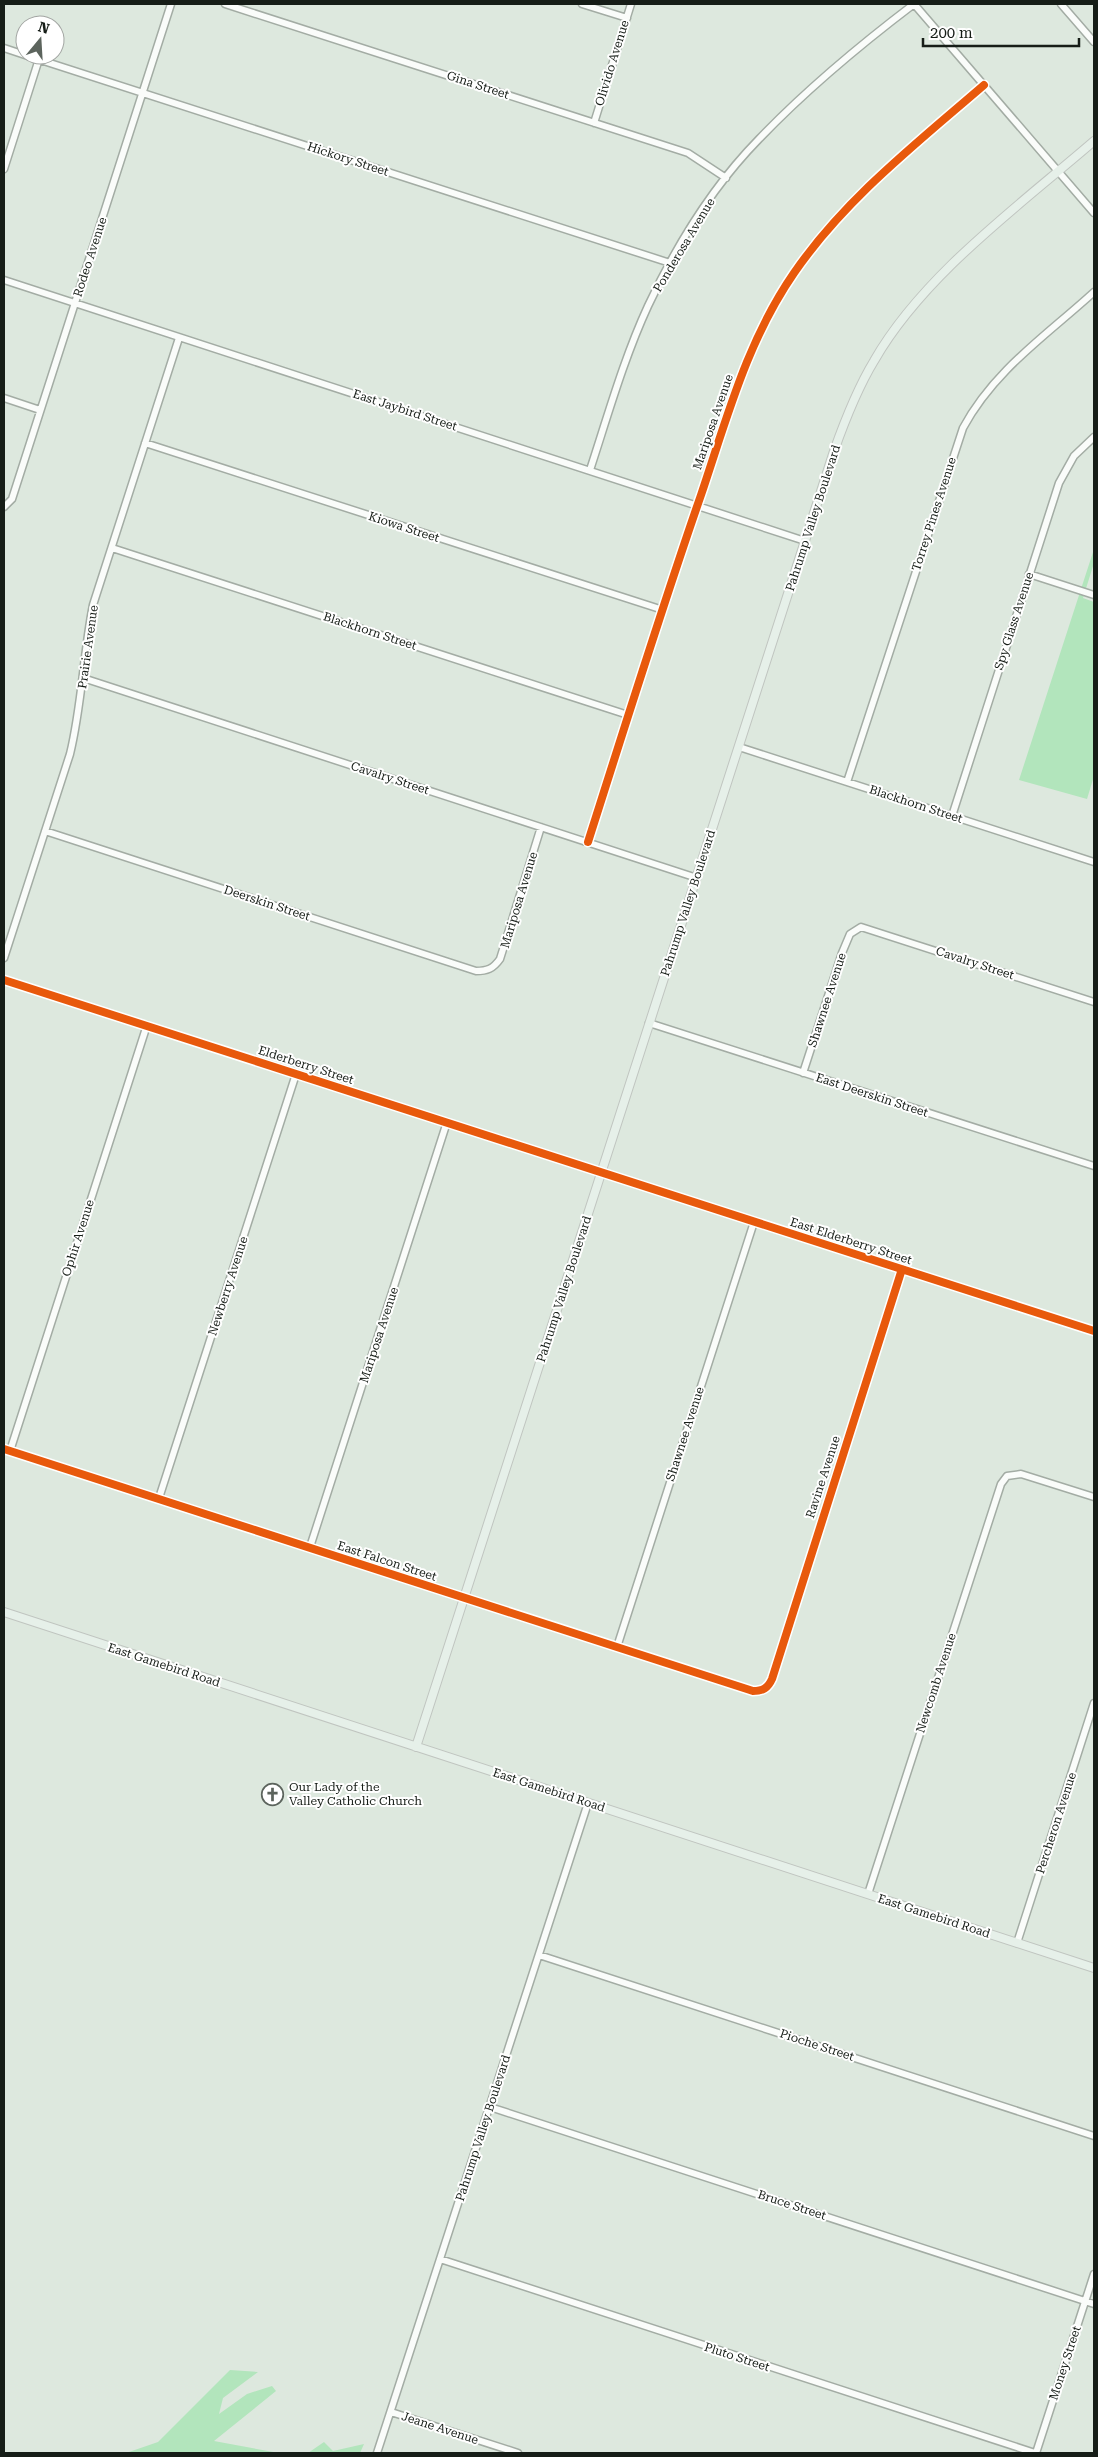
<svg xmlns="http://www.w3.org/2000/svg" width="1098" height="2457" viewBox="0 0 1098 2457" font-family="'Roboto Serif',serif">
<rect width="100%" height="100%" fill="#dde8de"/>
<path fill="#b2e5bc" d="M 1094,549 L 1094,563 L 1083,598 L 1094,602 L 1094,776 L 1087,799 L 1019,780 Z
M 230,2370 L 258,2372 L 223,2398 L 219,2414 L 247,2394 L 272,2386 L 276,2391 L 214,2441 L 279,2453 L 126,2453 L 158,2442 Z
M 324,2442 L 333,2451 L 364,2444 L 360,2453 L 308,2453 Z"/>
<g fill="none" stroke-linecap="round" stroke-linejoin="round">
<defs>
<path id="minor" d="M 225,4 L 688,153 L 726,178
M 582,4 L 627,18
M 914,4 L 1094,213
M 1061,4 L 1094,42
M 4,48 L 25,55
M 25,55 L 670,263
M 594,123 L 631,4
M 4,169 L 39,59
M 4,280 L 805,541
M 4,398 L 40,410
M 145,443 L 663,610
M 590,470 C 608,415 624,358 648,306 C 676,246 713,186 759,139 C 806,90 860,45 914,4
M 4,507 L 12,499 L 171,4
M 112,548 L 628,715
M 1029,574 L 1094,595
M 83,678 L 697,878
M 739,747 L 1094,862
M 847,782 L 963,428 C 994,370 1047,335 1094,292
M 952,816 L 1059,483 L 1074,456 L 1094,437
M 45,831 L 476,971 C 487,971 493,969 500,959 L 541,827
M 588,842 C 625,726 661,610 701,495 C 727,418 747,341 794,273 C 845,199 917,143 984,85
M 4,958 L 70,754 C 82,705 83,655 93,605 L 179,338
M 4,980 L 1094,1331
M 649,1023 L 1094,1166
M 803,1073 L 842,953 L 850,934 L 861,927 L 1094,1002
M 4,1449 L 753,1691 C 763,1691 768,1688 772,1679 L 902,1269
M 10,1451 L 147,1025
M 159,1498 L 296,1074
M 310,1547 L 447,1122
M 617,1647 L 754,1222
M 868,1894 L 1001,1484 L 1007,1476 L 1021,1474 L 1094,1497
M 1017,1943 L 1094,1703
M 539,1955 L 1094,2136
M 490,2107 L 1094,2304
M 440,2259 L 1035,2453
M 391,2412 L 518,2453
M 377,2453 L 588,1803
M 1036,2453 L 1094,2274"/>
<path id="major" d="M 4,1612 L 1094,1968
M 416,1747 L 834,451 C 845,420 857,389 874,361 C 923,275 1020,205 1094,141"/>
</defs>
<use href="#minor" stroke="#a3aca4" stroke-width="9"/>
<use href="#major" stroke="#c0c5c0" stroke-width="10"/>
<use href="#minor" stroke="#fafcfa" stroke-width="6"/>
<use href="#major" stroke="#e6f0e9" stroke-width="8"/>
<defs>
<path id="cycleway" d="M 588,842 C 625,726 661,610 701,495 C 727,418 747,341 794,273 C 845,199 917,143 984,85
M 4,980 L 1094,1331
M 4,1449 L 753,1691 C 763,1691 768,1688 772,1679 L 902,1269"/>
</defs>
<use href="#cycleway" stroke="#fff" stroke-width="11"/>
<use href="#cycleway" stroke="#e8590c" stroke-width="8"/>
</g>
<defs>
<symbol id="church-ring" viewBox="-11 -11 22 22"><circle r="9.5" fill="#fff" stroke="#5c645d" stroke-width="1.5"/><path d="M-1.2-6h2.4v3.5h3.3v2.4h-3.3V6h-2.4V-.1h-3.3v-2.4h3.3Z" fill="#5c645d"/></symbol>
</defs>
<g fill-rule="evenodd">
<use href="#church-ring" x="260" y="1782" width="25" height="25"/>
</g>
<g text-anchor="middle" stroke-width="4" stroke-linejoin="round" paint-order="stroke">
<g font-size="12" fill="#161d17" stroke="#fff">
<text transform="translate(612 63) rotate(-73)" y="4">Olivido Avenue</text>
<text transform="translate(478 85) rotate(18)" y="4">Gina Street</text>
<text transform="translate(348 159) rotate(18)" y="4">Hickory Street</text>
<text transform="translate(684 245) rotate(-59)" y="4">Ponderosa Avenue</text>
<text transform="translate(90 257) rotate(-72)" y="4">Rodeo Avenue</text>
<text transform="translate(405 410) rotate(18)" y="4">East Jaybird Street</text>
<text transform="translate(713 422) rotate(-71)" y="4">Mariposa Avenue</text>
<text transform="translate(934 514) rotate(-72)" y="4">Torrey Pines Avenue</text>
<text transform="translate(813 518) rotate(-72)" y="4">Pahrump Valley Boulevard</text>
<text transform="translate(404 527) rotate(18)" y="4">Kiowa Street</text>
<text transform="translate(1014 621) rotate(-72)" y="4">Spy Glass Avenue</text>
<text transform="translate(370 631) rotate(18)" y="4">Blackhorn Street</text>
<text transform="translate(88 647) rotate(-82)" y="4">Prairie Avenue</text>
<text transform="translate(390 778) rotate(18)" y="4">Cavalry Street</text>
<text transform="translate(916 804) rotate(18)" y="4">Blackhorn Street</text>
<text transform="translate(519 900) rotate(-73)" y="4">Mariposa Avenue</text>
<text transform="translate(267 903) rotate(18)" y="4">Deerskin Street</text>
<text transform="translate(688 903) rotate(-72)" y="4">Pahrump Valley Boulevard</text>
<text transform="translate(975 963) rotate(18)" y="4">Cavalry Street</text>
<text transform="translate(827 1000) rotate(-72)" y="4">Shawnee Avenue</text>
<text transform="translate(306 1065) rotate(18)" y="4">Elderberry Street</text>
<text transform="translate(872 1095) rotate(18)" y="4">East Deerskin Street</text>
<text transform="translate(78 1238) rotate(-72)" y="4">Ophir Avenue</text>
<text transform="translate(851 1241) rotate(18)" y="4">East Elderberry Street</text>
<text transform="translate(228 1286) rotate(-72)" y="4">Newberry Avenue</text>
<text transform="translate(564 1289) rotate(-72)" y="4">Pahrump Valley Boulevard</text>
<text transform="translate(379 1335) rotate(-72)" y="4">Mariposa Avenue</text>
<text transform="translate(685 1434) rotate(-72)" y="4">Shawnee Avenue</text>
<text transform="translate(823 1477) rotate(-72)" y="4">Ravine Avenue</text>
<text transform="translate(387 1561) rotate(18)" y="4">East Falcon Street</text>
<text transform="translate(164 1665) rotate(18)" y="4">East Gamebird Road</text>
<text transform="translate(936 1683) rotate(-72)" y="4">Newcomb Avenue</text>
<text transform="translate(549 1790) rotate(18)" y="4">East Gamebird Road</text>
<text transform="translate(1056 1823) rotate(-72)" y="4">Percheron Avenue</text>
<text transform="translate(934 1916) rotate(18)" y="4">East Gamebird Road</text>
<text transform="translate(817 2045) rotate(18)" y="4">Pioche Street</text>
<text transform="translate(483 2128) rotate(-72)" y="4">Pahrump Valley Boulevard</text>
<text transform="translate(792 2205) rotate(18)" y="4">Bruce Street</text>
<text transform="translate(737 2357) rotate(18)" y="4">Pluto Street</text>
<text transform="translate(1065 2363) rotate(-72)" y="4">Money Street</text>
<text transform="translate(440 2428) rotate(18)" y="4">Jeane Avenue</text>
</g>
<g font-size="12" fill="#161d17" stroke="#fff" text-anchor="start">
<text x="289" y="1791">Our Lady of the<tspan x="289" dy="14">Valley Catholic Church</tspan></text>
</g>
</g>
<rect width="1098" height="2457" fill="none" stroke="#161d17" stroke-width="10"/>
<g transform="translate(40 40) rotate(18)"><circle r="24" fill="#ffffff" stroke="#a2a5a2"/>
<path d="M0-4L9 19L0 12L-9 19Z" fill="#5c645d"/>
<text y="-8" font-size="14" font-weight="bold" text-anchor="middle" fill="#161d17">N</text>
</g>
<path d="M923 38v8h156v-8" fill="none" stroke="#161d17" stroke-width="2.5"/>
<text x="930" y="38" font-size="15" fill="#161d17" stroke="#ffffff" stroke-width="4" paint-order="stroke">200 m</text>
</svg>
